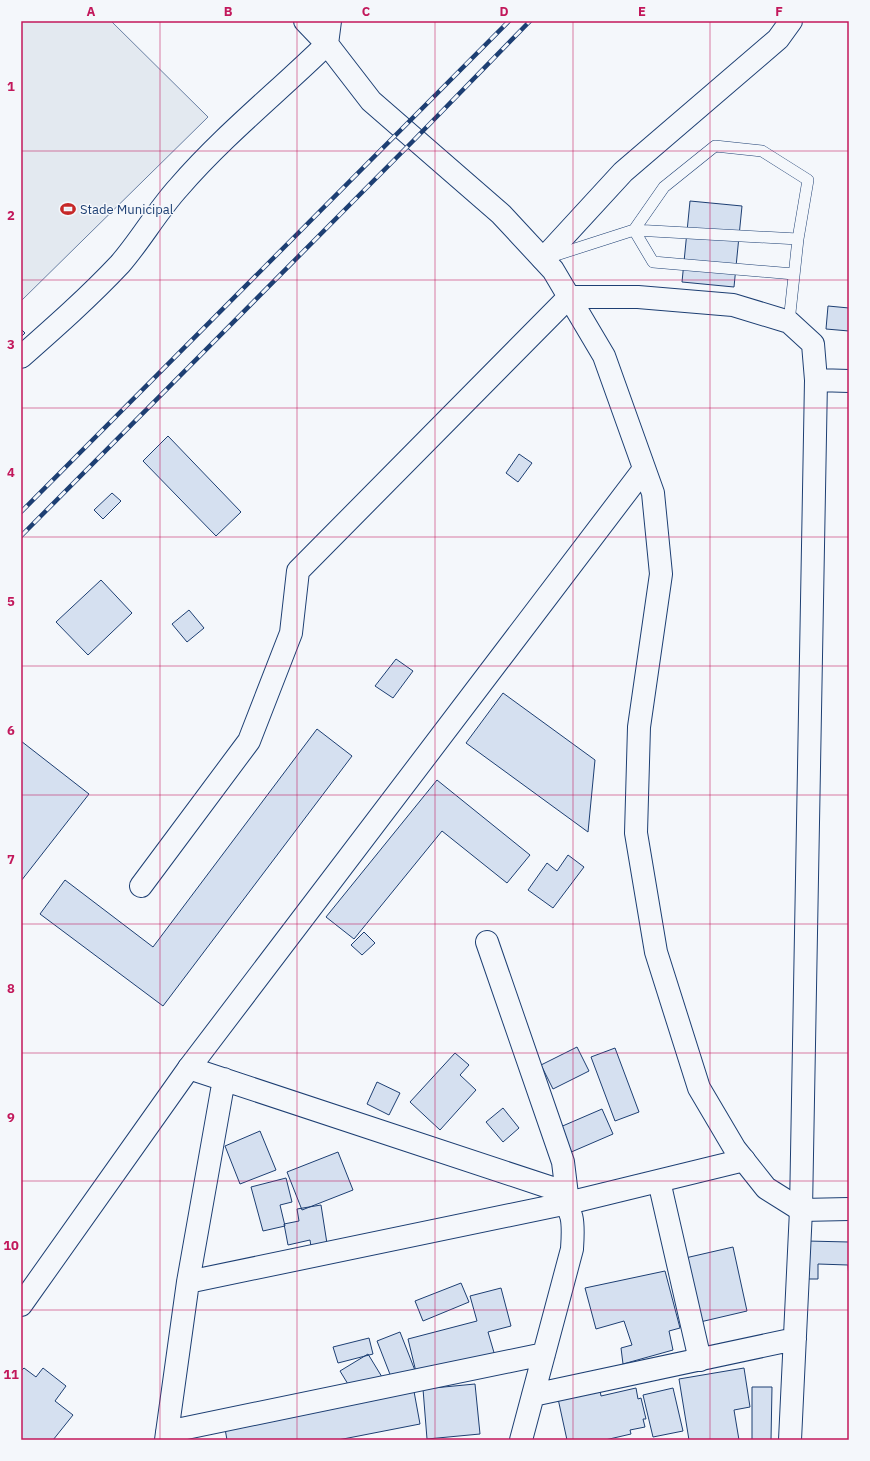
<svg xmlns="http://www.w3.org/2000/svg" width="870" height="1461" viewBox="0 0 870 1461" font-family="'IBM Plex Sans',sans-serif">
<rect width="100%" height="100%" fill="#f4f7fb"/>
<path fill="#e3e9f0" stroke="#687fa3" d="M 21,21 L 111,21 L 208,117 L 21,301 Z"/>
<path fill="#d5e0f0" stroke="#1d3f73" d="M 690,201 L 742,206 L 734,287 L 682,282 Z
M 828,306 L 849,308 L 849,331 L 826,329 Z
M 21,329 L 25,333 L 21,337 Z
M 168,436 L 241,512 L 216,536 L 143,461 Z
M 519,454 L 532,463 L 518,482 L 506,473 Z
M 112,493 L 121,501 L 103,519 L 94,510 Z
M 101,580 L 132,613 L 88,655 L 56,622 Z
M 189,610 L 204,628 L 187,642 L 172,624 Z
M 396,659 L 413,671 L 393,698 L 375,686 Z
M 503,693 L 595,760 L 588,832 L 466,743 Z
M 317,729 L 352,756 L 163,1006 L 40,914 L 65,880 L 153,947 Z
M 21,741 L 89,794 L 21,881 Z
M 437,780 L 530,855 L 507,883 L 442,831 L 354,939 L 326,917 Z
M 568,855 L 584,867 L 553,908 L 528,890 L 547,863 L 557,871 Z
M 364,932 L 375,943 L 362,955 L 351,945 Z
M 577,1047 L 589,1071 L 553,1089 L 541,1065 Z
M 615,1048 L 639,1112 L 615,1121 L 591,1057 Z
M 455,1053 L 469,1065 L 460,1075 L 476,1090 L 440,1130 L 410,1102 Z
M 377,1082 L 400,1093 L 389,1115 L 367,1104 Z
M 503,1108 L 519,1128 L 503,1142 L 486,1122 Z
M 602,1109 L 613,1134 L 562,1156 L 551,1131 Z
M 260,1131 L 276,1170 L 240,1184 L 225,1146 Z
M 338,1152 L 353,1190 L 302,1210 L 287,1172 Z
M 286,1178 L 292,1202 L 280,1205 L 285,1226 L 263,1231 L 251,1187 Z
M 321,1205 L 328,1250 L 312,1253 L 310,1240 L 288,1245 L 284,1224 L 299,1221 L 297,1209 Z
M 807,1241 L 849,1242 L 849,1278 L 848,1265 L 818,1264 L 818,1279 L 806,1279 Z
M 733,1247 L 747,1311 L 683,1326 L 668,1262 Z
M 665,1271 L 680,1328 L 669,1331 L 673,1350 L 623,1364 L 621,1348 L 632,1345 L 624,1321 L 596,1329 L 585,1288 Z
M 461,1283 L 469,1302 L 423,1321 L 415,1301 Z
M 501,1288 L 511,1326 L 488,1332 L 495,1356 L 417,1376 L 408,1339 L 477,1321 L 470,1296 Z
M 400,1332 L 416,1373 L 393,1382 L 377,1341 Z
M 369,1338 L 373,1354 L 338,1363 L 333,1347 Z
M 368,1354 L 382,1377 L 354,1394 L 340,1371 Z
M 24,1368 L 36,1377 L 43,1368 L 66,1386 L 55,1401 L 73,1415 L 53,1440 L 21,1440 L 21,1371 Z
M 744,1368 L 750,1407 L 734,1410 L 739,1440 L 689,1440 L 679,1379 Z
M 475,1384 L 480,1434 L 427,1439 L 423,1389 Z
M 599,1385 L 601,1396 L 636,1388 L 638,1399 L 641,1398 L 646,1419 L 643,1419 L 645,1427 L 630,1430 L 631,1434 L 605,1440 L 567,1440 L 557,1394 Z
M 413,1386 L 420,1424 L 338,1440 L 227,1440 L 224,1423 Z
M 752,1387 L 772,1387 L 771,1440 L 752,1440 Z
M 673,1388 L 683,1431 L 653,1437 L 643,1395 Z"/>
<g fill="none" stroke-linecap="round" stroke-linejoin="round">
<defs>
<path id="lane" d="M 550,257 L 634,230 L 798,239 L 789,322
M 794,274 L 653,262 L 634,230 L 664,187 L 715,146 L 762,151 L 808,180 L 798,239"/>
<path id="street" d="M 543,259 L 623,172 L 778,39 L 791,21
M 21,357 C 55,327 89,297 120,264 C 141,240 157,211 179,187 C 224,135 278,92 327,44
M 816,380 L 849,381
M 141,886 L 249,741 L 291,633 L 298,571 L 569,297 L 638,297 L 733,305 L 789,322 L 813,344 L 816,380 L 801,1210 L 790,1440
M 487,942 L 563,1162 L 568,1203
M 189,1068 L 555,1189 C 574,1211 574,1221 572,1249 L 521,1440
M 659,1181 L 700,1360
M 188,1282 L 568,1203 L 744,1160
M 533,1395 L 795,1339
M 167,1432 L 544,1354
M 166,1440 L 188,1282 L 224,1079"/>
<path id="secondary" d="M 305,21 L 327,44
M 330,21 L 327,44 L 371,101 L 501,214 L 553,270 L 604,356 L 653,493 L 661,574 L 639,727 L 636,833 L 656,952 L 699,1088 L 735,1149 L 766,1188 L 801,1210 L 849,1209
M 21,1305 L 189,1068 L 644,469"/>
</defs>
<use href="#lane" stroke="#1d3f73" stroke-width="12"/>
<use href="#street" stroke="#1d3f73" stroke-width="24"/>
<use href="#secondary" stroke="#1d3f73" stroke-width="24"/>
<use href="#lane" stroke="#f4f7fb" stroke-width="11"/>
<use href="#street" stroke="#f4f7fb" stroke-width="22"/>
<use href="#secondary" stroke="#f4f7fb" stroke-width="22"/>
<defs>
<path id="rail" d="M 21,512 L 509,21
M 21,536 L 415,139 L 530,21"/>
</defs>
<use href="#rail" stroke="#1d3f73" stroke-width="4.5"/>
<use href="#rail" stroke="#f4f7fb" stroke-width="3" stroke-dasharray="9" stroke-linecap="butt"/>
</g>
<path fill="none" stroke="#c2185b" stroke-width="1" stroke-opacity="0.55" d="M 160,21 L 160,1440M 297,21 L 297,1440M 435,21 L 435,1440M 573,21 L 573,1440M 710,21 L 710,1440M 21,151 L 849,151M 21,280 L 849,280M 21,408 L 849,408M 21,537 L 849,537M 21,666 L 849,666M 21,795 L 849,795M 21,924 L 849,924M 21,1053 L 849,1053M 21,1181 L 849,1181M 21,1310 L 849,1310"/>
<defs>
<symbol id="stadium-bare" viewBox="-9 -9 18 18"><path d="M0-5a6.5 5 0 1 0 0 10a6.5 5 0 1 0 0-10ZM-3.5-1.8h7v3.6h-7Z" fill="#c62828" stroke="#f4f7fb" stroke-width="2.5" paint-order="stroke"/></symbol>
</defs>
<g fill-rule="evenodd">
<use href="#stadium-bare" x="57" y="198" width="22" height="22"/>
</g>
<g text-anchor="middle" stroke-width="3" stroke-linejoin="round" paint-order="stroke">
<g font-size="13" fill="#1d3f73" stroke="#f4f7fb" text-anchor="start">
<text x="80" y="214">Stade Municipal</text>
</g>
</g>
<rect width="870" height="1461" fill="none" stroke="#f4f7fb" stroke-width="44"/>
<rect x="22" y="22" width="826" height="1417" fill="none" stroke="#c2185b" stroke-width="1.5"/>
<g font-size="13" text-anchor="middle" font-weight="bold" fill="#c2185b">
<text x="91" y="16">A</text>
<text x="228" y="16">B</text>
<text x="366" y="16">C</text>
<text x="504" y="16">D</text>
<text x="642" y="16">E</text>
<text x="779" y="16">F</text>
<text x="11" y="91">1</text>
<text x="11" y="220">2</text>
<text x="11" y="349">3</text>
<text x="11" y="477">4</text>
<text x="11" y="606">5</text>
<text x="11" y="735">6</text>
<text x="11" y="864">7</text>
<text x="11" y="993">8</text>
<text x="11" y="1122">9</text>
<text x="11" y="1250">10</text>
<text x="11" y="1379">11</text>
</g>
</svg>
